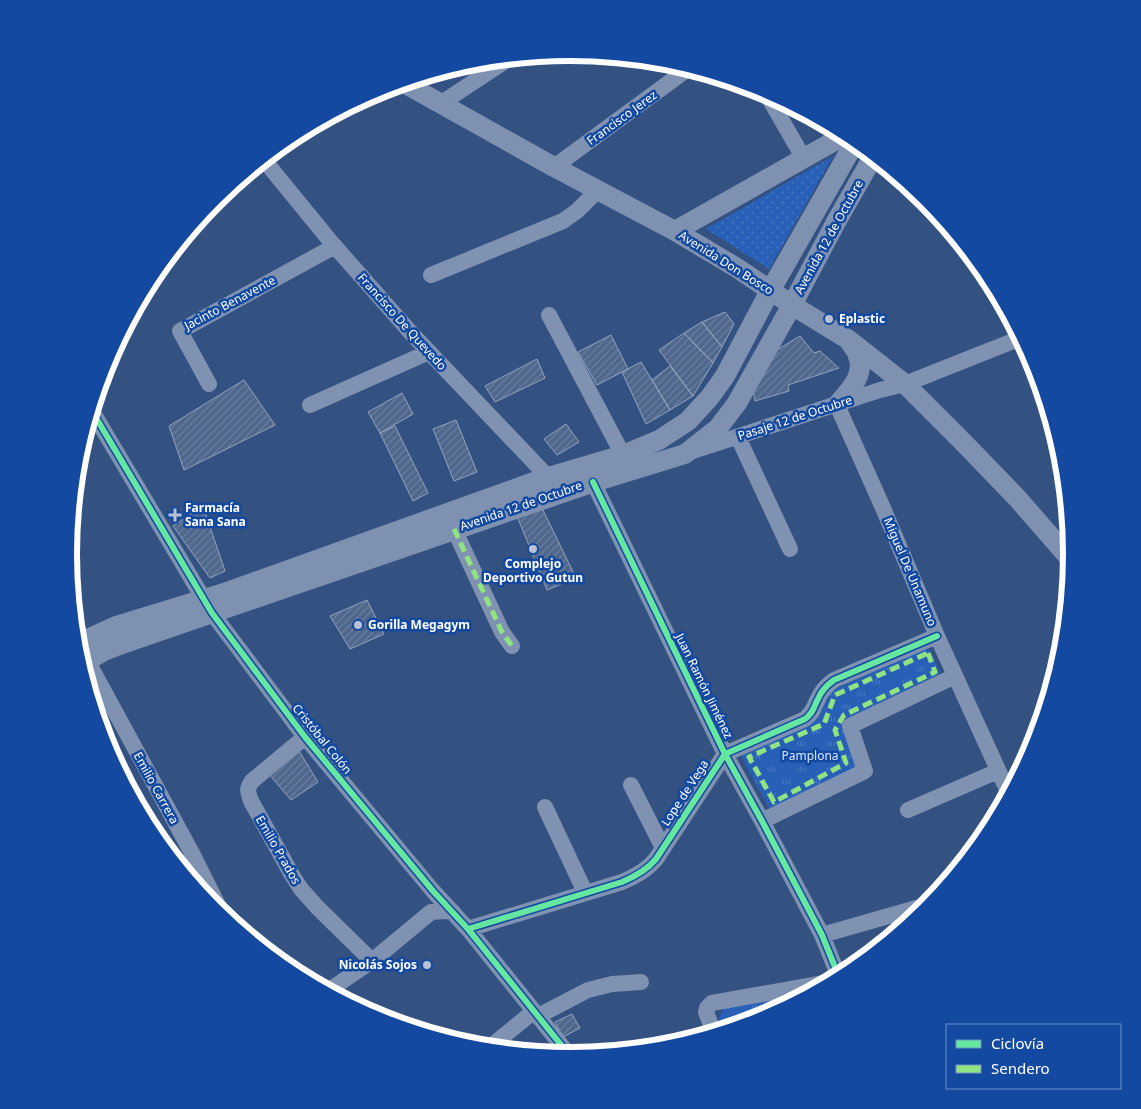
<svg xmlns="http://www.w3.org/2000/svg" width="1141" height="1109" viewBox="0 0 1141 1109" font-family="'Noto Sans',sans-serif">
<defs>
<pattern id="grass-dots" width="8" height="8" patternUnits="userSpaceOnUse" patternTransform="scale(1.25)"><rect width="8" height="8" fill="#2860b7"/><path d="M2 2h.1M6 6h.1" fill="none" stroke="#4878c2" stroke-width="1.8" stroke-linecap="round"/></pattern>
<pattern id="park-tufts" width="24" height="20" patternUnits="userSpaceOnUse" patternTransform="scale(1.25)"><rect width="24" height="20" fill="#2860b7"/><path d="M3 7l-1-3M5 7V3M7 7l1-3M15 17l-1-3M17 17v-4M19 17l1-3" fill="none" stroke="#4878c2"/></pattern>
<pattern id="building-hatch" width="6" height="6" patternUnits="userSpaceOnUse" patternTransform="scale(1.25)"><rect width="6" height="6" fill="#4f678d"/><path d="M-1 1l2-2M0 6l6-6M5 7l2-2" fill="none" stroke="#697e9e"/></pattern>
</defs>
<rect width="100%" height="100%" fill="#335181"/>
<path fill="url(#grass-dots)" d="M 833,156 L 769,269 L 706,229 Z"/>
<path fill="url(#park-tufts)" d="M 923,649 L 927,649 L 930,650 L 939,670 L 940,673 L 936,677 L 848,720 L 858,768 L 770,810 L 741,756 L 817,719 C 823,710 826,699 833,690 Z
M 823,986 L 762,1018 L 722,1031 C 718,1022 718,1017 724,1009 Z"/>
<path fill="url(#building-hatch)" stroke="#93a4bf" d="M 725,312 L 734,324 L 722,347 L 702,322 Z
M 702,322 L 722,347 L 713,363 L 684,333 Z
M 684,333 L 713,363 L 693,396 L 659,350 Z
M 611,335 L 628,369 L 597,385 L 578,352 Z
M 800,336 L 814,353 L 820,351 L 839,368 L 788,385 L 789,391 L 755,401 L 752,384 L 777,350 Z
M 537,359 L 545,378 L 495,402 L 485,386 Z
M 641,362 L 670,410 L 646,424 L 622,372 Z
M 670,366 L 693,396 L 670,410 L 652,380 Z
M 244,380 L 275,425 L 184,470 L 169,426 Z
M 402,393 L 413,414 L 380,433 L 368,412 Z
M 456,420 L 477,472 L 454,481 L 433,429 Z
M 566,424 L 579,442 L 557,455 L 544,439 Z
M 395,426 L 428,493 L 413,501 L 380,433 Z
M 203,506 L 225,571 L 210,578 L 173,526 Z
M 541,506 L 576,578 L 547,590 L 517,516 Z
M 367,600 L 384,634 L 350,649 L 330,616 Z
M 299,751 L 318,782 L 291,800 L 268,773 Z
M 572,1014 L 580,1028 L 563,1037 L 555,1022 Z"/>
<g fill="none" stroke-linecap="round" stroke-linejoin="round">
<path stroke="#7f92b1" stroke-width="16" d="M 763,91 L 769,98 L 804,159
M 440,104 L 510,58
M 264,160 L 331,242 L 412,334 L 548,477 L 553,488
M 554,167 L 689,68
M 431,275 L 563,221 L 577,211 L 598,190
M 549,315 L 623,455
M 209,384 L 180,331 L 335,246
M 310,405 L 429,352
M 837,405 L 883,508 L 937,636 L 1009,794
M 92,411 L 212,613 L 305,737 L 433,891 L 468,929 L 570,1056
M 738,437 L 790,549
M 1055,440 L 1057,438
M 693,451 L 880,390 L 905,384 L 1021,338
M 593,482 L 725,754 L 762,821 L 822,935 L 839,977
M 454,529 L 502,632 L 512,646
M 87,660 L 193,855 L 224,917
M 305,737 L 252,781 C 246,790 248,791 251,801 L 292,875 L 301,889 L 317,907 L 372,961
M 631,785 L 663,848
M 545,807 L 585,892
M 908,810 L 998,771
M 762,821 L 865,771 L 850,726 L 955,676
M 468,929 L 622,882 C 636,876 647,870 656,859 L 725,754 L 805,719 C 814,712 813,708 818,699 C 821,691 827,685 834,680 L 937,636
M 822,935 L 920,907
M 328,991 L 372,961 L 431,912 L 445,911 L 453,912
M 538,1016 L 588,990 L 612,984 L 641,982
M 714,1033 L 706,1012 L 707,1008 L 712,1003 L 830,982
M 489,1048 L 534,1011"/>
<path stroke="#7e91b0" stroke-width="20" d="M 404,83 L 554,167 L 675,231 L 737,268 L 792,305 L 849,340 L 905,384 L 964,443 L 1018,499 L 1072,561
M 675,231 L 845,135
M 837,405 C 848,392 866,375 858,356 C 857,351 853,347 850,342
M 77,645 L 85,640 L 116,626 L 227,592 L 548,477 L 623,455 L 659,440 L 688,421 L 710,397 L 725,376 L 770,291 L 855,142
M 82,664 L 104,651 L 122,644 L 594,482 L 685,454 L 718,428 L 737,403 L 792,305 L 836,222 L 873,157"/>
<path stroke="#91e382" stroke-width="5" stroke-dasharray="10 5" stroke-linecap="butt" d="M 454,529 L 502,632 L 512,646
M 928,653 L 935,672 L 844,715 L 835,730 L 846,763 L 774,802 L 749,757 L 824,724 L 835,695 Z
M 727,1029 L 725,1024 L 776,1011"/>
<defs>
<path id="cycleway" d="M 92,411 L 212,613 L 305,737 L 433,891 L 468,929 L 570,1056
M 593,482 L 725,754 L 762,821 L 822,935 L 839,977
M 468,929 L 622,882 C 636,876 647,870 656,859 L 725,754 L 805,719 C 814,712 813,708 818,699 C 821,691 827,685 834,680 L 937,636"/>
</defs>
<use href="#cycleway" stroke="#1349a1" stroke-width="9"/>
<use href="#cycleway" stroke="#66e7a1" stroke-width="6"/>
</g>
<g fill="#b8c2d3" stroke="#1349a1" stroke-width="2">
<circle cx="829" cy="319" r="5"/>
<path d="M172.5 507.5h5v5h5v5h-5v5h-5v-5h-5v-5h5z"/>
<circle cx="533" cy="549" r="5"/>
<circle cx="358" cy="625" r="5"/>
<circle cx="427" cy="965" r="5"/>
</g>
<g text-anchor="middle" stroke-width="5" stroke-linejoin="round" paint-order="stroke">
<g font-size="12" fill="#fff" stroke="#1349a1">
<text transform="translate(622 118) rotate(-36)" y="4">Francisco Jerez</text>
<text transform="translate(829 237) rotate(-61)" y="4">Avenida 12 de Octubre</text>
<text transform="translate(726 263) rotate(32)" y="4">Avenida Don Bosco</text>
<text transform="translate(230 303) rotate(-28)" y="4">Jacinto Benavente</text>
<text transform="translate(402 322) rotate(48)" y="4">Francisco De Quevedo</text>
<text transform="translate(795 418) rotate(-18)" y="4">Pasaje 12 de Octubre</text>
<text transform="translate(521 506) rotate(-19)" y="4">Avenida 12 de Octubre</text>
<text transform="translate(910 572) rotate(67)" y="4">Miguel De Unamuno</text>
<text transform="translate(704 686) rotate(64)" y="4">Juan Ramón Jiménez</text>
<text transform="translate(322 739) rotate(51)" y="4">Cristóbal Colón</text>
<text transform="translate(156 788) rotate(61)" y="4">Emilio Carrera</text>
<text transform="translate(685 793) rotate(-57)" y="4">Lope de Vega</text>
<text transform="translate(278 850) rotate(60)" y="4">Emilio Prados</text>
</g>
<g font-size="12" font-weight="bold" fill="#fff" stroke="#1349a1" text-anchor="start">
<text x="839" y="323">Eplastic</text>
<text x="185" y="512">Farmacía<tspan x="185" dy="14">Sana Sana</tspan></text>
<text x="533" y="568" text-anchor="middle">Complejo<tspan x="533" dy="14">Deportivo Gutun</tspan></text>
<text x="368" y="629">Gorilla Megagym</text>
<text x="417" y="969" text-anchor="end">Nicolás Sojos</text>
</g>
<g font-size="12" fill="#d5e5fe" stroke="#1349a1">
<text x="810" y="760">Pamplona</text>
</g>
</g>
<path d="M0 0H1141V1109H0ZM77 554a493 493 0 1 1 986 0a493 493 0 1 1-986 0Z" fill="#1349a1" fill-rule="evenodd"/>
<path fill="none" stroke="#fff" stroke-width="6" d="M77 554a493 493 0 1 1 986 0a493 493 0 1 1-986 0Z"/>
<rect x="946" y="1024" width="175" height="65" fill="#1349a1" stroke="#7192c7"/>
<rect x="956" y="1040" width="25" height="8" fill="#66e7a1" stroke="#7192c7"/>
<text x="991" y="1049" font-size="15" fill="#ffffff">Ciclovía</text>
<rect x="956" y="1065" width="25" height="8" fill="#91e382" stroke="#7192c7"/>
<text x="991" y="1074" font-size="15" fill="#ffffff">Sendero</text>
</svg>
